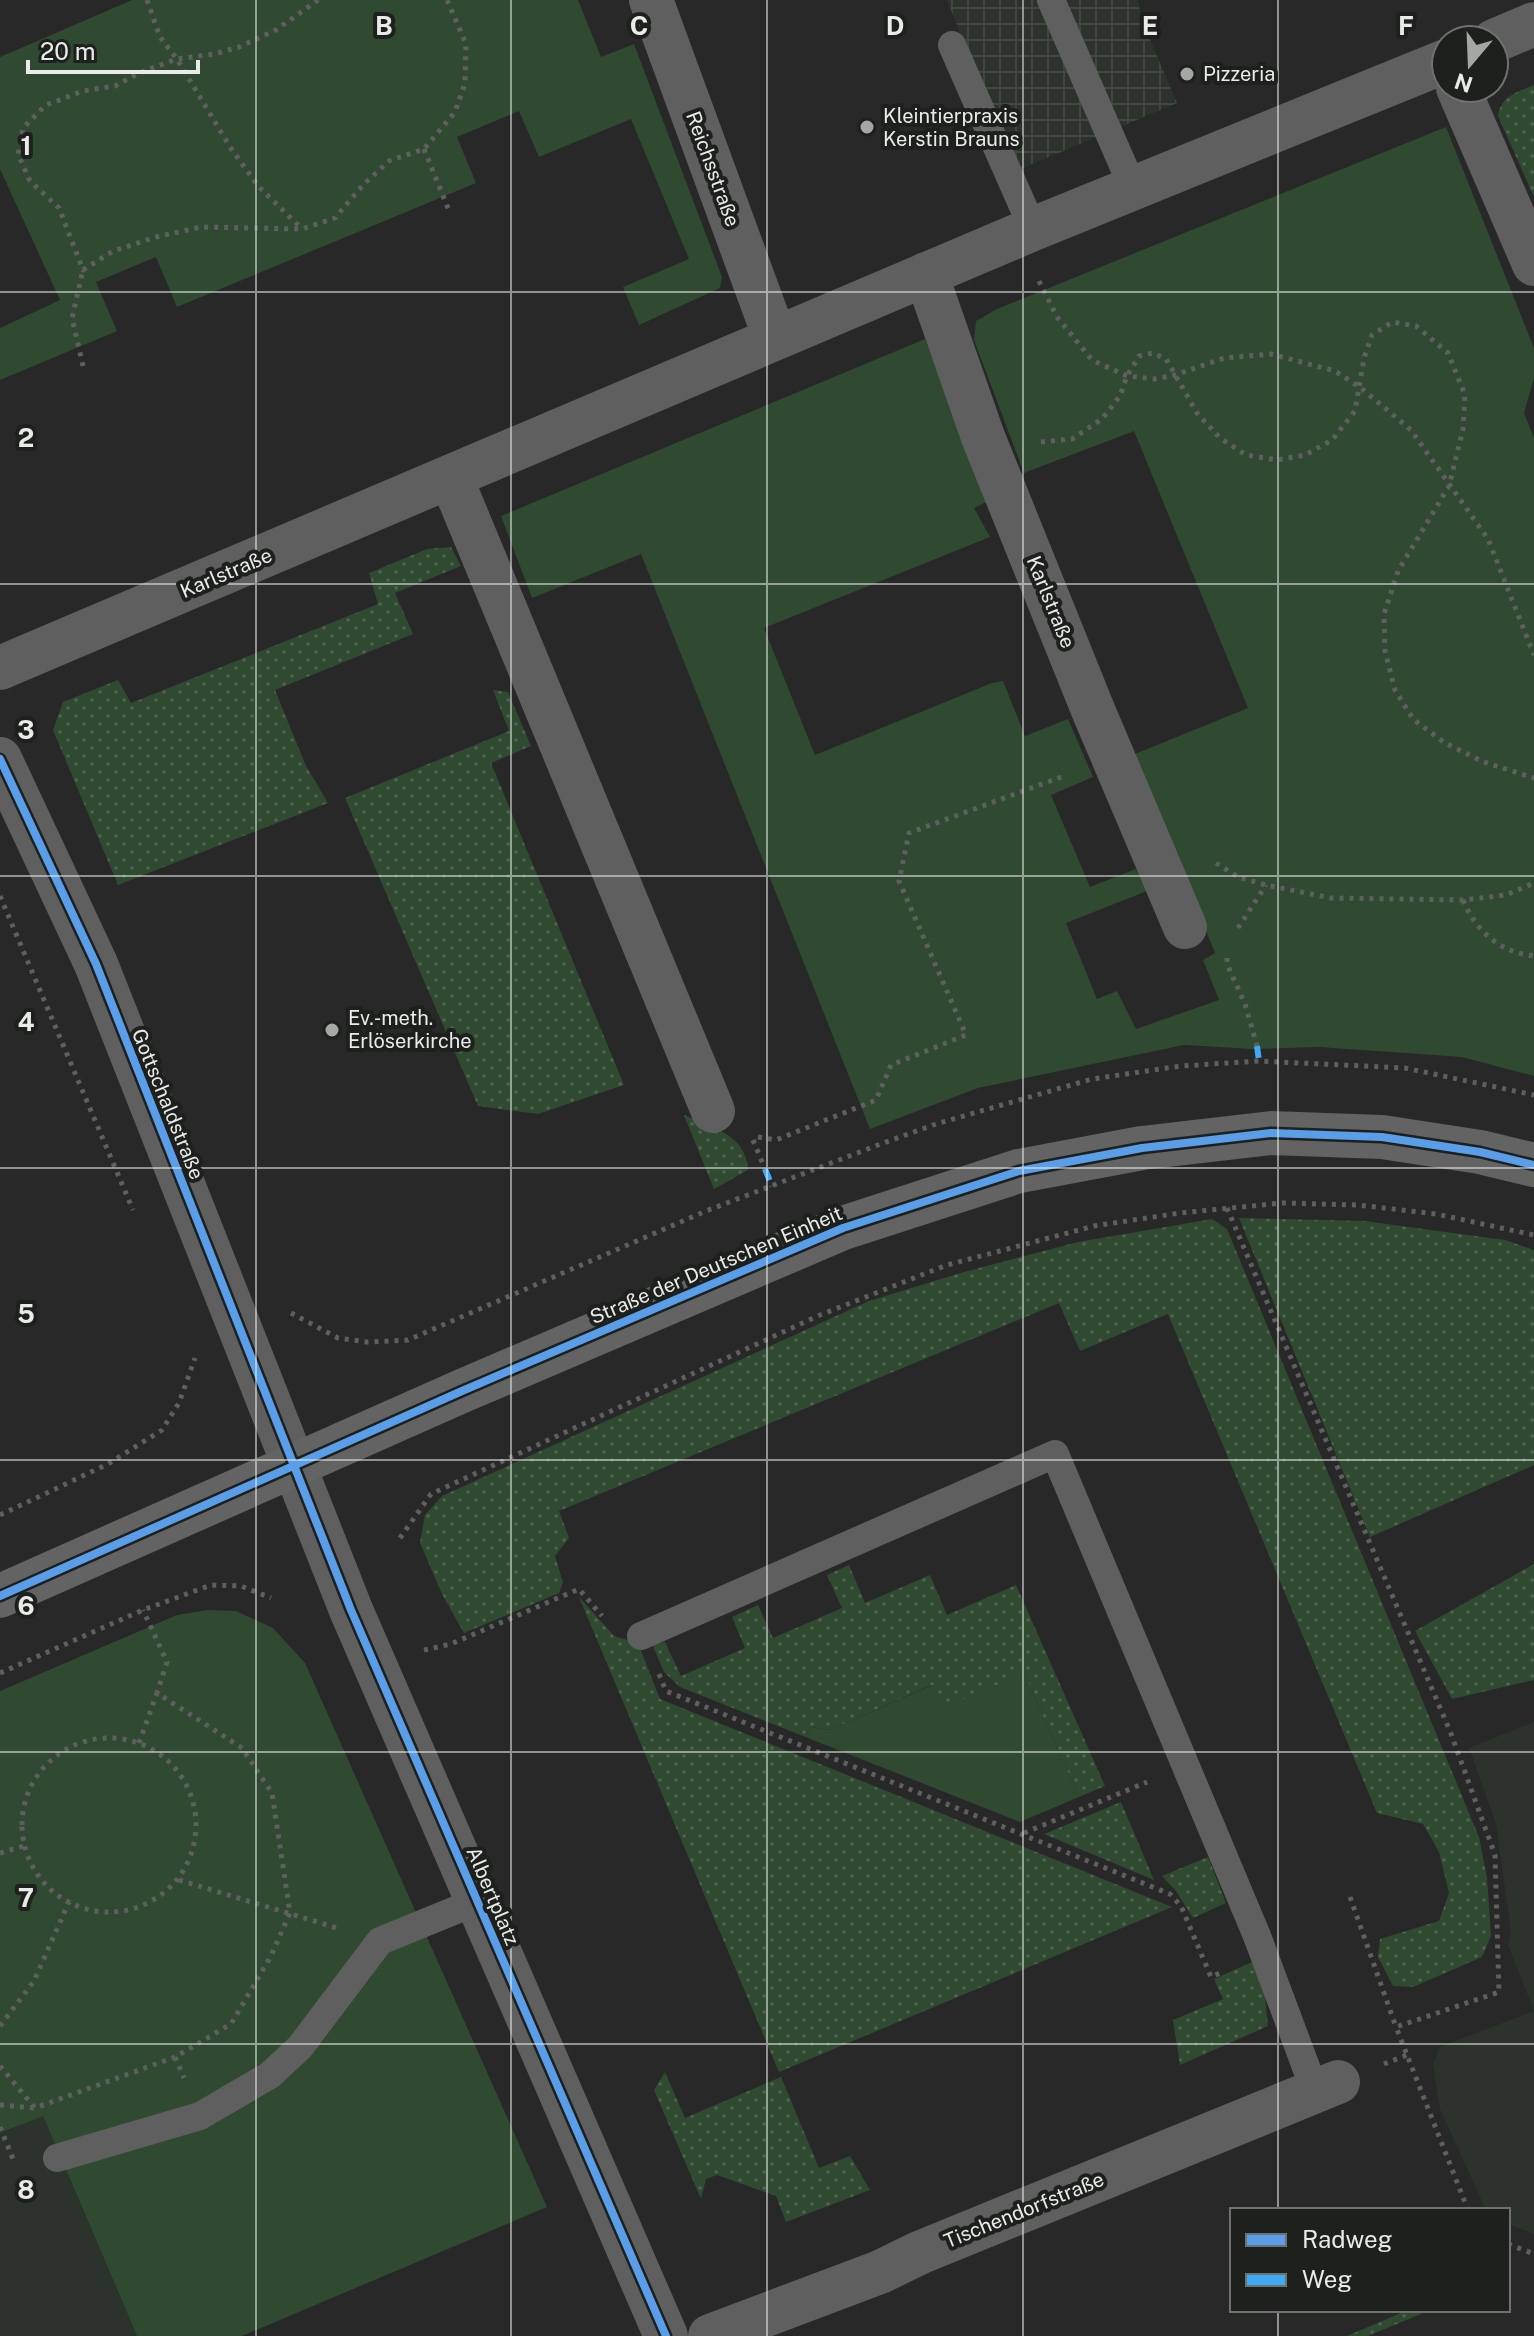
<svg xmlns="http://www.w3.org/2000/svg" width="1534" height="2336" viewBox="0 0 1534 2336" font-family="'Public Sans',sans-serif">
<defs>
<pattern id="industrial-grid" width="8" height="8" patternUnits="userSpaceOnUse" patternTransform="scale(2)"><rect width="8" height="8" fill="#2c332c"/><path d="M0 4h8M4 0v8" fill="none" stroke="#404740"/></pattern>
<pattern id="grass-dots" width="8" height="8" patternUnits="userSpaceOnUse" patternTransform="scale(2)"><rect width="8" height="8" fill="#2f4a31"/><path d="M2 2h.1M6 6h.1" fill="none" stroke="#4d644f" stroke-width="1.8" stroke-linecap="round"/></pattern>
</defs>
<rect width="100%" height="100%" fill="#272827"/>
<path fill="#2c332c" d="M 1534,1722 L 1534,2234 L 1508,2224 L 1508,2210 L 1486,2210 L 1440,2109 L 1433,2064 L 1440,2047 L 1534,2011 L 1508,1945 L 1511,1932 L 1496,1824 L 1469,1748 Z
M 43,2115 L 66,2171 L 137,2336 L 0,2336 L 0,2134 Z"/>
<path fill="url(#industrial-grid)" d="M 947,0 L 1138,0 L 1141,18 L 1177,103 L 1016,171 Z"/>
<path fill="url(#grass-dots)" d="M 1534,85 L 1534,197 L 1498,116 C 1501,96 1517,92 1534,85 Z
M 451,547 L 461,566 L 395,593 L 413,634 L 275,690 L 306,766 L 328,803 L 118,885 L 53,730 L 63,702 L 118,680 L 131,703 L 378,604 L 369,573 L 427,549 Z
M 493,690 L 508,692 L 531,746 L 491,763 L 624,1085 L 538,1114 L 478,1106 L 345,798 L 509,731 Z
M 684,1115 C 713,1128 746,1134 748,1170 L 714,1189 Z
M 1239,1218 L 1364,1221 L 1505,1240 L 1534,1250 L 1534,1465 L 1370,1537 Z
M 1212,1219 L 1227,1229 L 1479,1837 L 1487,1878 L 1491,1936 L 1482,1957 L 1413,1987 L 1393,1986 L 1378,1957 L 1380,1939 L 1439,1921 L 1449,1893 L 1439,1852 L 1423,1824 L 1377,1813 L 1168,1314 L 1080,1351 L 1059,1303 L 559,1511 L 569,1538 L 555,1556 L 563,1582 L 559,1593 L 464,1633 L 442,1594 L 420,1543 L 425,1515 L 442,1496 L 869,1301 L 964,1272 L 1078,1242 Z
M 1534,1564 L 1534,1680 L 1452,1699 L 1415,1631 Z
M 849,1565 L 865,1603 L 930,1575 L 947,1615 L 1016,1585 L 1105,1786 L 1079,1797 L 1024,1673 L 942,1709 L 932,1685 L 830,1730 L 812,1727 L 808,1738 L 680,1687 L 664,1672 L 652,1644 L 665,1642 L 681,1676 L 745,1648 L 732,1617 L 758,1605 L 773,1638 L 842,1608 L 827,1575 Z
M 579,1597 L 614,1636 L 638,1643 L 660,1699 L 1172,1907 L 779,2072 L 819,2168 L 850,2156 L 870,2190 L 786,2222 L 776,2196 L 717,2175 L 706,2179 L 701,2199 L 654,2090 L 665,2072 L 685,2118 L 781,2077 Z
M 1121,1802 L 1154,1880 L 1044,1834 Z
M 1208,1857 L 1226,1903 L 1193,1918 L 1176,1891 L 1162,1876 Z
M 1252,1962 L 1264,1988 L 1268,2026 L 1180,2065 L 1173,2020 L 1223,1999 L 1214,1979 Z
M 1408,2310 L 1419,2310 L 1421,2314 L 1368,2336 L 1347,2336 Z"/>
<path fill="#2f4a31" d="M 132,0 L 578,0 L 601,57 L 634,44 L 722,277 L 720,288 L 639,325 L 623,287 L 689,259 L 631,119 L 539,157 L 519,111 L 457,137 L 476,183 L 177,307 L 156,257 L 96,282 L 117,331 L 0,380 L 0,328 L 60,300 L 0,169 L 0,57 Z
M 1446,127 L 1534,348 L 1534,378 L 1524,413 L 1534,438 L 1534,1076 L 1462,1057 L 1319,1047 L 1253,1049 L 1184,1045 L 978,1088 L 870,1129 L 641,554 L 532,598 L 501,516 L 925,339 L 990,500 L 974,508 L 990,537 L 764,628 L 815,755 L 992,683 L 1003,681 L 1025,736 L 1068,719 L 1093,777 L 1051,795 L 1090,887 L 1136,869 L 1147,891 L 1066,923 L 1097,999 L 1117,991 L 1136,1029 L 1219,1000 L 1203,960 L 1215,953 L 1135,754 L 1248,708 L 1134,431 L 1024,473 L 974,340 L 976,321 L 997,309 Z
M 207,1610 L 236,1611 L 273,1628 L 305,1663 L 547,2207 L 242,2336 L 137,2336 L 43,2116 L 0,2133 L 0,1691 L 177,1615 Z
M 1024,1673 L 1079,1797 L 1020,1822 L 808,1738 L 812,1727 L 830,1730 L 933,1685 L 943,1708 Z"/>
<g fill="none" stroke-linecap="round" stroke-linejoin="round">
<path stroke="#5f5f5f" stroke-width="5" stroke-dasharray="4 6" stroke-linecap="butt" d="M 147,0 L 160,37 L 177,59 L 230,147 L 258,186 L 302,229
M 318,0 L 276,30 L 239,47 L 214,54 L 177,59 L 139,73 L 115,86 L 83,91 L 46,105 L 23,128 L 18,154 L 30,181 L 59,208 L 83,270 L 113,251 L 156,237 L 201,227 L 302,229 L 335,218 L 363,185 L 389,161 L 424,149 L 455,112 L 465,83 L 466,44 L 447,0
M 424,149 L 450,213
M 1039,281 L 1057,317 L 1092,360 L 1127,376 L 1155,379 L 1175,375 L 1224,358 L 1271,354 L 1335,371 L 1361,388 L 1411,430 L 1488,539 L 1534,655
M 83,366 L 72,318 L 83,270
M 1041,442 L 1072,439 L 1102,419 L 1120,396 L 1127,376 L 1139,356 L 1153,353 L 1166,359 L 1197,413 L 1220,438 L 1246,455 L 1277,460 L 1305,455 L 1332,440 L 1355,411 L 1364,358 L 1372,335 L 1392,322 L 1416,326 L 1448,353 L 1465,395 L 1463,429 L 1449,486 L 1398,571 L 1384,614 L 1385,651 L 1395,690 L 1413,719 L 1445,743 L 1484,762 L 1534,778
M 1216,863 L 1238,877 L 1266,885 L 1331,898 L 1463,900 L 1506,895 L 1534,883
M 0,896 L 133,1210
M 1463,900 C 1476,931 1499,952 1534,956
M 1238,928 L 1266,885
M 1227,958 L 1227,964 L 1245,1004 L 1257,1046
M 758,1137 L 776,1140 L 876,1100 L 891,1065 L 966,1035 L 899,881 L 909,833 L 1064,776
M 753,1140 L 765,1169
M 1227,1208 L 1450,1731 L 1495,1855 L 1499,1992 L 1396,2027 L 1468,2210
M 291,1313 L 338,1338 L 367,1342 L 408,1340 L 706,1211 L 878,1145 L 936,1124 L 1092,1079 L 1181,1066 L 1259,1061 L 1405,1068 L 1534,1095
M 0,1515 L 108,1464 L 162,1430 L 179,1403 L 195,1358
M 400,1538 L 431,1494 L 820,1315 L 947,1265 L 1094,1226 L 1180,1213 L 1282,1203 L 1358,1205 L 1436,1214 L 1534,1235
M 424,1650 L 451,1644 L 579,1589 L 602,1616
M 0,1673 L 143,1610 L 211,1585 L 241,1586 L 271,1598
M 659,1674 L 666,1691 L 1170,1894 L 1181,1906 L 1211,1977 L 1224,1971
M22 1825a87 87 0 1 1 174 0a87 87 0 1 1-174 0Z
M 139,1743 L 157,1693
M 1024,1833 L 1147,1782
M 0,1853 L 24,1846
M 179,1880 L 337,1928
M 1350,1897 L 1396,2027
M 0,2026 L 34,1981 L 69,1902
M 175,2057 L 184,2078
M 1384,2064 L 1407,2055
M 0,2066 L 35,2108 L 175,2057 L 231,2024 L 271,1956 L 290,1913 L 272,1793 L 242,1748 L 157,1693 L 167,1662 L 143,1610
M 0,2105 L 35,2108
M 0,2127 L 13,2159
M 1508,2244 L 1534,2254"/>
<path stroke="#5f5f5f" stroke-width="28" d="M 1051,0 L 1133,188
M 952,45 L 1033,229
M 641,1636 L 1055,1454 L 1257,1936 L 1315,2091
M 57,2158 L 200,2116 L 270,2075 L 300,2047 L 380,1941 L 478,1901"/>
<path stroke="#5f5f5f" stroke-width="44" d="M 651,0 L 775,338
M 1494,41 L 1534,24
M 1458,88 L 1534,264
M 926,274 L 983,437 L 1093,710 L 1185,927
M 451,478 L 713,1111
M 0,668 L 1033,229 L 1446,61
M 0,759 L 96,964 L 351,1610 L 666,2336
M 710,2336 L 880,2272 L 919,2253 L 1338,2082"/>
<path stroke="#626362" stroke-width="44" d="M 0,1596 L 462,1391 L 843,1228 L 1019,1171 L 1142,1148 L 1271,1133 L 1382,1137 L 1480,1152 L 1534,1165"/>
<path stroke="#3fa9f5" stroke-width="6" stroke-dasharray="12 6" stroke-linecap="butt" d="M 1257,1046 L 1259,1061
M 765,1169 L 772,1186"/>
<defs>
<path id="cycleway" d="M 0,759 L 96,964 L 351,1610 L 666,2336
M 0,1596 L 462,1391 L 843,1228 L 1019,1171 L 1142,1148 L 1271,1133 L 1382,1137 L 1480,1152 L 1534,1165"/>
</defs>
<use href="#cycleway" stroke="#1d201d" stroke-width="13"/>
<use href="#cycleway" stroke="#5a9eea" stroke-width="8"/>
</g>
<path fill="none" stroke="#e9ebe9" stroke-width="2" stroke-opacity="0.55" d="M 256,0 L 256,2336M 511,0 L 511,2336M 767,0 L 767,2336M 1023,0 L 1023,2336M 1278,0 L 1278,2210M 0,292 L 1534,292M 0,584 L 1534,584M 0,876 L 1534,876M 0,1168 L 1534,1168M 0,1460 L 1534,1460M 0,1752 L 1534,1752M 0,2044 L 1534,2044M 1278,2310 L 1278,2336"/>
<g fill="#a5a7a5" stroke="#1d201d" stroke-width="3">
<circle cx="1187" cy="74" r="8"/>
<circle cx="867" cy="127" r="8"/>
<circle cx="332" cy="1030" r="8"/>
</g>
<g text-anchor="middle" stroke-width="8" stroke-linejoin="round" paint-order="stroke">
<g font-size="20" fill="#e9ebe9" stroke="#1d201d" text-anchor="start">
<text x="1203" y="81">Pizzeria</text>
<text x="883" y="123">Kleintierpraxis<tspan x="883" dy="23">Kerstin Brauns</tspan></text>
<text x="348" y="1025">Ev.-meth.<tspan x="348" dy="23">Erlöserkirche</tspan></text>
</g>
<g font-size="20" fill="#e9ebe9" stroke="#1d201d">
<text transform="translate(713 169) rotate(70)" y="7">Reichsstraße</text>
<text transform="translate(226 573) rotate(-23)" y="7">Karlstraße</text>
<text transform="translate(1051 602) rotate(68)" y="7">Karlstraße</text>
<text transform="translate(168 1104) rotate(68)" y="7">Gottschaldstraße</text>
<text transform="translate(716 1265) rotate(-23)" y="7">Straße der Deutschen Einheit</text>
<text transform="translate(493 1896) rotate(67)" y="7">Albertplatz</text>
<text transform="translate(1024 2210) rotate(-22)" y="7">Tischendorfstraße</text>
</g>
</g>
<g font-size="26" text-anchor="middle" font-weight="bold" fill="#e9ebe9" stroke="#1d201d" stroke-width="8" stroke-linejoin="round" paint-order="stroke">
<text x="384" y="35">B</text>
<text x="639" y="35">C</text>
<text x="895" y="35">D</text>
<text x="1150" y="35">E</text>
<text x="1406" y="35">F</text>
<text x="26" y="155">1</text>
<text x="26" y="447">2</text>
<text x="26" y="739">3</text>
<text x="26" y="1031">4</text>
<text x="26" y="1323">5</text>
<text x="26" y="1615">6</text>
<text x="26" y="1907">7</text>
<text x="26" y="2199">8</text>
</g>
<rect x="1230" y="2208" width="280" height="104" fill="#1d201d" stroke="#6f716f" stroke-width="2"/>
<rect x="1246" y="2234" width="40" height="12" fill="#5a9eea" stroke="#6f716f" stroke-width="2"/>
<text x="1302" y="2248" font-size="24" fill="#e9ebe9">Radweg</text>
<rect x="1246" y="2274" width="40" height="12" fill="#3fa9f5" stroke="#6f716f" stroke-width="2"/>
<text x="1302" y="2288" font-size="24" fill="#e9ebe9">Weg</text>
<g transform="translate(1470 64) rotate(199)"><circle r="38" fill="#1d201d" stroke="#6f716f" stroke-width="2"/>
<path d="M0-6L14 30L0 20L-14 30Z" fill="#a5a7a5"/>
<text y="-12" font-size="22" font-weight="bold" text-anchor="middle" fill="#e9ebe9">N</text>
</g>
<path d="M28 60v12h170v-12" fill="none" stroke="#e9ebe9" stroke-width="4"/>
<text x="40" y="60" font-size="24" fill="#e9ebe9" stroke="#1d201d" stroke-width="6" paint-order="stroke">20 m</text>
</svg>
